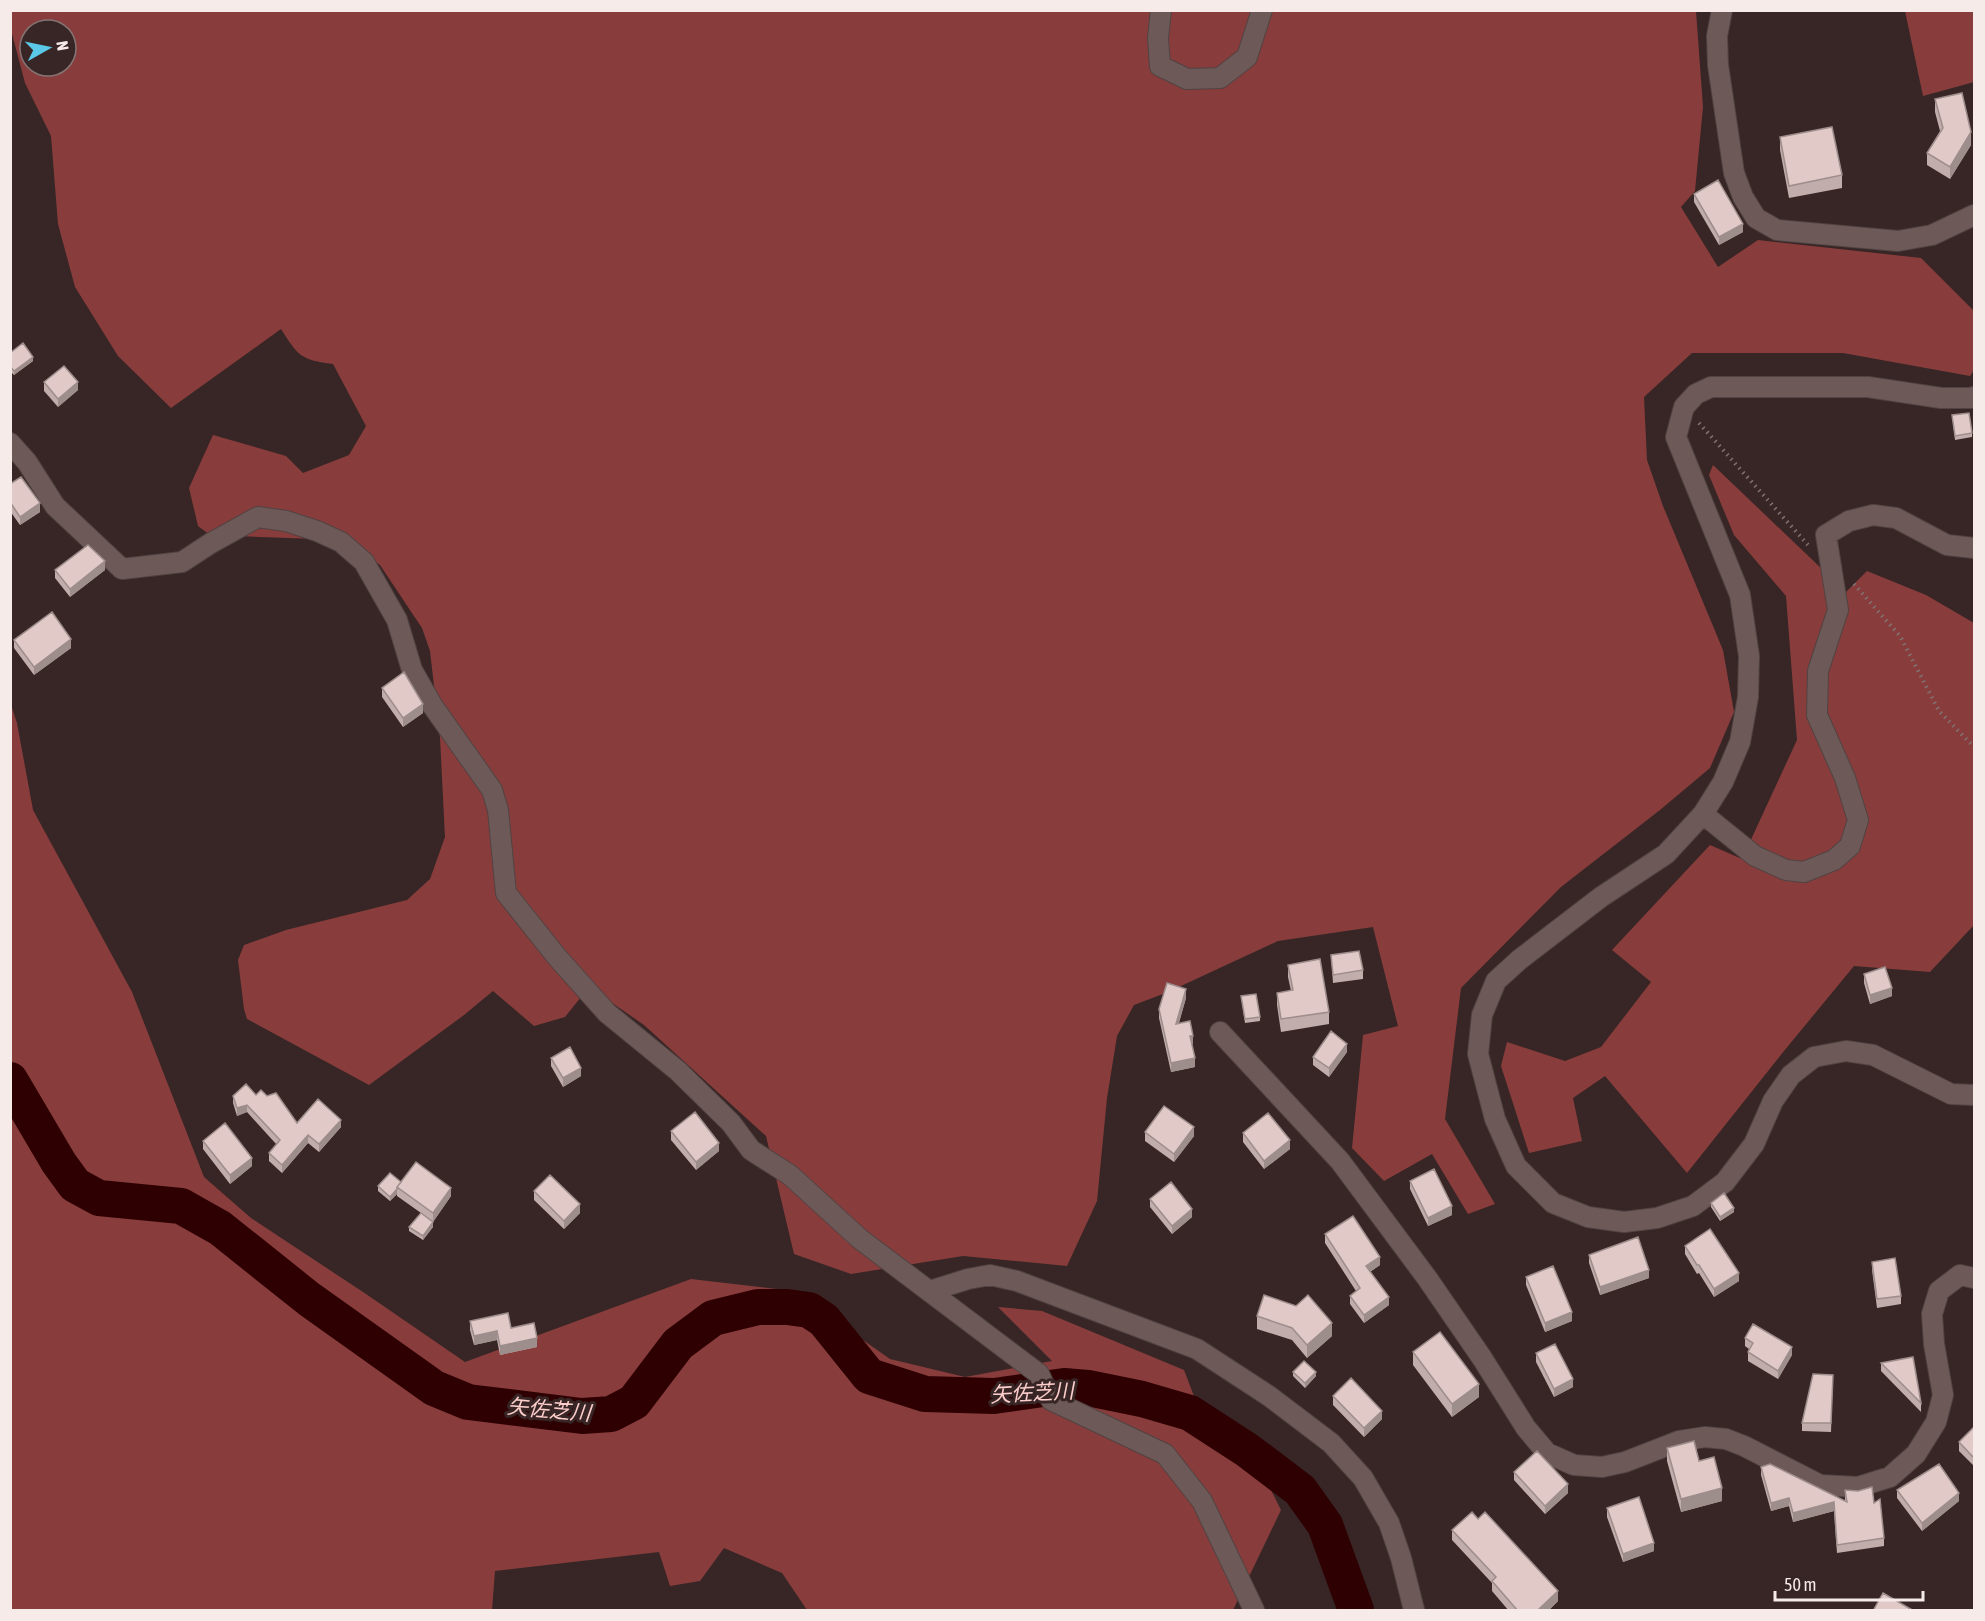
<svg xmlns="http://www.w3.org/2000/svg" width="1985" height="1621" viewBox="0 0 1985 1621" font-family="'Asap Condensed','Noto Sans JP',sans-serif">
<rect width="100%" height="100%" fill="#372625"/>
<path fill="#883d3c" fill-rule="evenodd" d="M 10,11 L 1696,11 L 1703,107 L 1695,191 L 1681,207 L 1718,267 L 1758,240 L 1921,258 L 1974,311 L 1974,370 L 1970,376 L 1843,353 L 1692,353 L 1644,397 L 1647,460 L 1663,506 L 1723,650 L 1734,712 L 1710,768 L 1660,810 L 1561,887 L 1461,988 L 1445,1119 L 1495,1204 L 1468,1214 L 1432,1154 L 1384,1181 L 1352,1148 L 1363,1035 L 1398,1026 L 1373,927 L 1278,941 L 1168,992 L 1134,1005 L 1117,1036 L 1107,1098 L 1097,1201 L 1067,1266 L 963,1256 L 851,1274 L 794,1254 L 766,1136 L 644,1025 L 589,987 L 565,1017 L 534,1026 L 493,991 L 464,1015 L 369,1085 L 247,1019 L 244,1009 L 238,960 L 244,945 L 286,930 L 407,900 L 430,879 L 445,837 L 440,738 L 430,651 L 422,628 L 380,565 L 345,540 L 210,535 L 198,526 L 189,488 L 213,435 L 286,456 L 303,473 L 349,455 L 366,426 L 333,364 C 301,360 298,356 281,329 L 171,408 L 118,356 L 75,287 L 58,224 L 51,136 L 25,83 L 11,30 ZM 30,30 L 66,30 L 66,66 L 30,66 Z
M 1905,11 L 1974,11 L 1974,82 L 1923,96 Z
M 1713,465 L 1846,592 L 1867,571 L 1926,595 L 1974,623 L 1974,925 L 1930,972 L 1854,966 L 1784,1051 L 1687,1173 L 1605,1076 L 1573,1098 L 1582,1141 L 1529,1153 L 1501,1066 L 1507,1042 L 1565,1061 L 1601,1047 L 1651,982 L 1612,950 L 1710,845 L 1742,859 L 1797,740 L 1786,596 L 1734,535 L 1709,475 Z
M 10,702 L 17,723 L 33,810 L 132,992 L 204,1177 L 251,1218 L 366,1294 L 465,1362 L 691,1279 L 793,1291 L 890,1359 L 965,1377 L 1052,1361 L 998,1307 L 1042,1311 L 1184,1370 L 1208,1433 L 1266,1480 L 1281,1510 L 1233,1610 L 807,1610 L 782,1573 L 724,1548 L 700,1581 L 670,1586 L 659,1552 L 495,1571 L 492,1610 L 11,1610 Z"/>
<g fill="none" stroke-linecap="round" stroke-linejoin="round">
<path stroke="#2e0002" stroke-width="36" d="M 10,1080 L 59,1163 L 75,1185 L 99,1198 L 181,1206 L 220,1228 L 309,1299 L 434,1388 L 468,1402 L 582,1416 L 611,1414 L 634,1402 L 678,1344 L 713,1318 L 758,1307 L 787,1307 L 809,1310 L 824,1320 L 869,1376 L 925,1394 L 994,1396 L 1064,1386 L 1088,1388 L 1142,1399 L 1190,1413 L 1247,1450 L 1300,1490 L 1325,1525 L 1356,1610"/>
<defs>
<path id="minor" d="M 1161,10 L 1158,38 L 1160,66 L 1187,79 L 1220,78 L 1247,57 L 1262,10
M 1722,10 L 1717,36 L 1718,65 L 1734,173 L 1743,197 L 1756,218 L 1777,230 L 1898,241 L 1932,235 L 1974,215
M 1974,397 L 1970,398 L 1941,398 L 1868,387 L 1711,387 L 1696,394 L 1684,407 L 1676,437 L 1740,595 L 1749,656 L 1748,697 L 1740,742 L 1723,782 L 1703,814 L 1666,854 L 1601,897 L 1519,960 L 1496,981 L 1482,1015 L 1478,1054 L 1495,1119 L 1516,1166 L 1553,1203 L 1588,1217 L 1624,1222 L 1657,1218 L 1693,1206 L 1725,1182 L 1754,1144 L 1773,1101 L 1791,1075 L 1814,1057 L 1846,1051 L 1873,1055 L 1951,1094 L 1974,1095
M 10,443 L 27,462 L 55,506 L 122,569 L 182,562 L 211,543 L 258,517 L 286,521 L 317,531 L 341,542 L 364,562 L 397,620 L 412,670 L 432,705 L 492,790 L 498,810 L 506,893 L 557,957 L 607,1013 L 678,1071 L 731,1123 L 751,1150 L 790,1175 L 860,1239 L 1039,1374 L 1051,1400 L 1165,1454 L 1202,1501 L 1254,1610
M 1703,814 L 1755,856 L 1786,870 L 1804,872 L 1834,860 L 1850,846 L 1858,820 L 1845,778 L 1817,715 L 1818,671 L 1838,610 L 1826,535 L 1849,521 L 1873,515 L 1896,518 L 1947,545 L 1974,548
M 1220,1032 L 1340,1161 L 1427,1278 L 1482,1358 L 1526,1428 L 1547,1453 L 1574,1465 L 1602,1467 L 1625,1462 L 1679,1441 L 1705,1437 L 1726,1439 L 1744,1446 L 1820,1485 L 1858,1487 L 1890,1477 L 1916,1454 L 1936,1422 L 1943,1395 L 1934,1344 L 1932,1314 L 1939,1291 L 1960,1275 L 1974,1278
M 930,1291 L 968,1279 L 990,1275 L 1017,1281 L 1197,1349 L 1269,1396 L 1331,1443 L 1363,1478 L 1389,1523 L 1401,1558 L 1414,1610"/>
</defs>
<use href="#minor" stroke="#514343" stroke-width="22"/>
<path stroke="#817271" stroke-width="4" stroke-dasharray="1.5 4.5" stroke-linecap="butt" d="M 1699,423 L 1808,545
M 1854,584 L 1900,636 L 1939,711 L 1974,747"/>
<use href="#minor" stroke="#6d5a58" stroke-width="20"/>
</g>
<path fill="#c1adab" d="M 1935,99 L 1971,145 L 1950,179 L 1927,165 L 1927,153 L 1940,131 L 1935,112 Z
M 1780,137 L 1842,175 L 1842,188 L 1789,198 L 1780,150 Z
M 1694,194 L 1743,232 L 1719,245 L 1694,202 Z
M 10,353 L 33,361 L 14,375 L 10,371 Z
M 44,382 L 78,390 L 58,407 L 44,391 Z
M 1952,415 L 1972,433 L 1972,437 L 1955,440 Z
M 10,484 L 40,512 L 20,525 L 10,511 Z
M 55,570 L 105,570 L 70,597 L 55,578 Z
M 14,640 L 71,648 L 34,675 L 14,648 Z
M 382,688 L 423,713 L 403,727 L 382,697 Z
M 1331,955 L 1363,970 L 1363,979 L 1333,983 Z
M 1288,965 L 1329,1012 L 1329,1024 L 1281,1032 L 1277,1005 L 1277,993 L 1291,991 L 1288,977 Z
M 1864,974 L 1892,996 L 1870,1004 L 1864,983 Z
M 1241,996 L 1260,1017 L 1260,1021 L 1245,1023 Z
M 1186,998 L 1179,1023 L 1193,1044 L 1192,1044 L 1195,1067 L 1171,1072 L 1159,1018 L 1159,1009 Z
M 1347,1052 L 1329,1077 L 1313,1065 L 1313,1057 Z
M 551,1058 L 581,1076 L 563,1087 L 551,1066 Z
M 256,1095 L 267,1096 L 297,1123 L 341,1127 L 319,1152 L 308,1143 L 282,1173 L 269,1161 L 269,1153 L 277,1145 L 247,1112 L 237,1116 L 233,1103 L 233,1096 Z
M 671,1131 L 719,1151 L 696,1170 L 671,1140 Z
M 1145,1132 L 1194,1136 L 1174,1162 L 1145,1141 Z
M 1243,1133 L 1290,1149 L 1264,1169 L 1243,1142 Z
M 203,1141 L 252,1166 L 230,1184 L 203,1149 Z
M 1410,1181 L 1452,1215 L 1428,1226 L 1410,1189 Z
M 401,1182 L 451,1196 L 433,1222 L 422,1214 L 433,1227 L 423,1240 L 409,1231 L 409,1227 L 421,1213 L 397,1196 L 397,1194 L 390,1201 L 378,1191 L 378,1186 Z
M 534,1191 L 580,1213 L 564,1229 L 534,1200 Z
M 1150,1199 L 1192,1217 L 1172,1234 L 1150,1207 Z
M 1711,1203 L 1734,1212 L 1720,1221 L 1711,1207 Z
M 1325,1234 L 1380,1265 L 1370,1272 L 1389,1305 L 1364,1323 L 1350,1304 L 1350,1296 L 1356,1291 L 1325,1243 Z
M 1685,1246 L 1739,1281 L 1714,1297 L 1699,1273 L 1697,1274 L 1685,1254 Z
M 1589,1255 L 1649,1278 L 1600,1295 L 1589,1263 Z
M 1872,1262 L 1901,1296 L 1901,1304 L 1877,1308 L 1872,1270 Z
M 1526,1277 L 1572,1321 L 1545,1332 L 1526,1285 Z
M 1257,1316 L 1332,1336 L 1307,1358 L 1292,1340 L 1257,1329 Z
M 470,1321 L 511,1328 L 537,1347 L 500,1355 L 497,1340 L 474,1345 L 470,1330 Z
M 1745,1338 L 1792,1355 L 1778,1379 L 1748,1361 L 1748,1352 L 1749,1349 L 1745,1346 Z
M 1413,1352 L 1479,1397 L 1452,1417 L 1413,1365 Z
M 1536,1353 L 1573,1387 L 1554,1397 L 1536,1362 Z
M 1881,1363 L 1921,1403 L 1921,1412 L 1881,1371 Z
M 1293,1372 L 1316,1376 L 1305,1388 L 1293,1376 Z
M 1833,1375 L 1831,1432 L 1802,1431 L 1802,1423 Z
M 1333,1396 L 1382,1419 L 1364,1437 L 1333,1405 Z
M 1974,1427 L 1974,1466 L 1959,1451 L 1959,1442 Z
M 1667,1448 L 1699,1461 L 1722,1501 L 1681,1512 L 1667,1461 Z
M 1761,1467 L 1845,1502 L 1845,1490 L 1884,1538 L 1884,1546 L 1837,1553 L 1834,1511 L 1793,1522 L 1789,1506 L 1771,1511 L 1761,1475 Z
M 1514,1472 L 1568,1493 L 1545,1514 L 1514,1480 Z
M 1897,1490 L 1959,1501 L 1922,1531 L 1897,1498 Z
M 1607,1508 L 1654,1551 L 1623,1562 L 1607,1517 Z
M 1452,1530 L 1558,1601 L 1548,1611 L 1509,1611 L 1492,1591 L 1492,1583 L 1452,1540 Z"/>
<path fill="#9d8d8b" d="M 1971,132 L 1971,145 L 1950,179 L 1950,167 Z
M 1743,224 L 1743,232 L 1719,245 L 1719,237 Z
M 33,357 L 33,361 L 14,375 L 14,371 Z
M 78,382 L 78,390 L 58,407 L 58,399 Z
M 40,503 L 40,512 L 20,525 L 20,517 Z
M 105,561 L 105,570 L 70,597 L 70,589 Z
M 71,639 L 71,648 L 34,675 L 34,667 Z
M 423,704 L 423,713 L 403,727 L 403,718 Z
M 1892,988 L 1892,996 L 1870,1004 L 1870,995 Z
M 1186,989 L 1186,998 L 1176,1032 L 1176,1024 Z
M 1190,1036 L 1193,1036 L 1193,1044 L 1190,1045 Z
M 1347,1044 L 1347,1052 L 1329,1077 L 1329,1068 Z
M 1195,1058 L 1195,1067 L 1171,1072 L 1171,1063 Z
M 581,1068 L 581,1076 L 563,1087 L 563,1078 Z
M 247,1105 L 247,1112 L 237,1116 L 237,1108 Z
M 341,1120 L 341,1127 L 319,1152 L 319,1144 Z
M 1194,1127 L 1194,1136 L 1174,1162 L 1174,1154 Z
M 308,1135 L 308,1143 L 282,1173 L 282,1165 Z
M 1290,1140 L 1290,1149 L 1264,1169 L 1264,1161 Z
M 719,1143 L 719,1151 L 696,1170 L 696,1162 Z
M 252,1158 L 252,1166 L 230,1184 L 230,1175 Z
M 451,1188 L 451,1196 L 433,1222 L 433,1213 Z
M 397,1189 L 397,1194 L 390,1201 L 390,1197 Z
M 580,1204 L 580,1213 L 564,1229 L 564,1221 Z
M 1452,1206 L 1452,1215 L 1428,1226 L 1428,1218 Z
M 1734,1208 L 1734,1212 L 1720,1221 L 1720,1217 Z
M 1192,1209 L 1192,1217 L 1172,1234 L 1172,1226 Z
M 433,1222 L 433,1227 L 423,1240 L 423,1236 Z
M 1380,1257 L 1380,1265 L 1366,1274 L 1366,1266 Z
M 1649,1270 L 1649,1278 L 1600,1295 L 1600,1287 Z
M 1739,1273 L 1739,1281 L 1714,1297 L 1714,1289 Z
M 1389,1297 L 1389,1305 L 1364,1323 L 1364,1315 Z
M 1572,1312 L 1572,1321 L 1545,1332 L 1545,1323 Z
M 1332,1323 L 1332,1336 L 1307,1358 L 1307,1345 Z
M 497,1331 L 497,1340 L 474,1345 L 474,1336 Z
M 537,1338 L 537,1347 L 500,1355 L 500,1346 Z
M 1792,1347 L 1792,1355 L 1778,1379 L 1778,1371 Z
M 1316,1372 L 1316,1376 L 1305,1388 L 1305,1383 Z
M 1573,1379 L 1573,1387 L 1554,1397 L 1554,1389 Z
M 1479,1384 L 1479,1397 L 1452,1417 L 1452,1404 Z
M 1382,1411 L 1382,1419 L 1364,1437 L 1364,1428 Z
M 1568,1484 L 1568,1493 L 1545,1514 L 1545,1506 Z
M 1722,1488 L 1722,1501 L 1681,1512 L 1681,1499 Z
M 1959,1493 L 1959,1501 L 1922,1531 L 1922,1523 Z
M 1789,1498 L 1789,1506 L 1771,1511 L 1771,1503 Z
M 1834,1502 L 1834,1511 L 1793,1522 L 1793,1513 Z
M 1654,1543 L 1654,1551 L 1623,1562 L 1623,1554 Z
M 1558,1591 L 1558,1601 L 1548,1611 L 1539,1611 L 1539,1609 Z"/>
<path fill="#e0c9c7" stroke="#9d8d8b" stroke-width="1.5" d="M 1962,93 L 1971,132 L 1950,167 L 1927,153 L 1943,128 L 1935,99 Z
M 1832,127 L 1842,175 L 1789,186 L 1780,137 Z
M 1718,180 L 1743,224 L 1719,237 L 1694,194 Z
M 23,343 L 33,357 L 14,371 L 10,366 L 10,353 Z
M 64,366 L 78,382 L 58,399 L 44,382 Z
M 1969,413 L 1972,433 L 1955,436 L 1952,415 Z
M 21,477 L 40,503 L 20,517 L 10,502 L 10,484 Z
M 88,545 L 105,561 L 70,589 L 55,570 Z
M 52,612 L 71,639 L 34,667 L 14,640 Z
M 404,672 L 423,704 L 403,718 L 382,688 Z
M 1359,951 L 1363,970 L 1333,975 L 1331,955 Z
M 1320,959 L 1329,1012 L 1281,1019 L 1277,993 L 1293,990 L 1288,965 Z
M 1885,967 L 1892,988 L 1870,995 L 1864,974 Z
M 1167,983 L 1186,989 L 1176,1024 L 1190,1021 L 1193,1036 L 1190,1036 L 1195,1058 L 1171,1063 L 1159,1009 Z
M 1256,994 L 1260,1017 L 1245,1019 L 1241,996 Z
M 1331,1031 L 1347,1044 L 1329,1068 L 1313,1057 Z
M 570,1047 L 581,1068 L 563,1078 L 551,1058 Z
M 246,1084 L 256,1095 L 261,1090 L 267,1096 L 276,1093 L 297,1123 L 318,1099 L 341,1120 L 319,1144 L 308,1135 L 282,1165 L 269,1153 L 280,1140 L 247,1105 L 237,1108 L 233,1096 Z
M 1164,1106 L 1194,1127 L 1174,1154 L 1145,1132 Z
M 695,1112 L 719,1143 L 696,1162 L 671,1131 Z
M 1268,1113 L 1290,1140 L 1264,1161 L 1243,1133 Z
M 225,1123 L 252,1158 L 230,1175 L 203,1141 Z
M 416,1162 L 451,1188 L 433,1213 L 397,1187 Z
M 1434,1169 L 1452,1206 L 1428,1218 L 1410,1181 Z
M 390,1173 L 401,1182 L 397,1187 L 397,1189 L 390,1197 L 378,1186 Z
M 550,1175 L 580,1204 L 564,1221 L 534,1191 Z
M 1171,1182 L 1192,1209 L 1172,1226 L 1150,1199 Z
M 1724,1193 L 1734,1208 L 1720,1217 L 1711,1203 Z
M 421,1213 L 433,1222 L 423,1236 L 409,1227 Z
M 1353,1216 L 1380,1257 L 1366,1266 L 1389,1297 L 1364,1315 L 1350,1296 L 1360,1288 L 1325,1234 Z
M 1710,1229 L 1739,1273 L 1714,1289 L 1699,1265 L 1697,1265 L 1685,1246 Z
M 1638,1237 L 1649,1270 L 1600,1287 L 1589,1255 Z
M 1895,1258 L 1901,1296 L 1877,1299 L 1872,1262 Z
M 1553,1266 L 1572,1312 L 1545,1323 L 1526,1277 Z
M 1264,1295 L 1296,1306 L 1308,1295 L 1332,1323 L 1307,1345 L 1292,1328 L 1257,1316 Z
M 508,1313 L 511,1328 L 534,1323 L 537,1338 L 500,1346 L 497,1331 L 474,1336 L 470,1321 Z
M 1753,1324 L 1792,1347 L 1778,1371 L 1748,1352 L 1753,1343 L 1745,1338 Z
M 1440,1332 L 1479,1384 L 1452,1404 L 1413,1352 Z
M 1555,1344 L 1573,1379 L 1554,1389 L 1536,1353 Z
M 1913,1357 L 1921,1403 L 1881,1363 Z
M 1304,1361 L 1316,1372 L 1305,1383 L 1293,1372 Z
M 1813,1374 L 1833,1375 L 1831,1423 L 1802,1423 Z
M 1351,1378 L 1382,1411 L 1364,1428 L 1333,1396 Z
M 1974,1427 L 1974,1458 L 1959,1442 Z
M 1694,1441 L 1699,1461 L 1714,1457 L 1722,1488 L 1681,1499 L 1667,1448 Z
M 1537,1451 L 1568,1484 L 1545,1506 L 1514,1472 Z
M 1770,1464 L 1847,1502 L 1845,1490 L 1858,1491 L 1872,1487 L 1874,1503 L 1880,1499 L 1884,1538 L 1837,1545 L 1834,1502 L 1793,1513 L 1789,1498 L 1771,1503 L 1761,1467 Z
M 1939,1464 L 1959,1493 L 1922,1523 L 1897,1490 Z
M 1639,1497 L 1654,1543 L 1623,1554 L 1607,1508 Z
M 1472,1512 L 1478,1519 L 1485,1512 L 1558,1591 L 1539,1609 L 1541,1611 L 1518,1611 L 1492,1581 L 1496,1577 L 1452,1530 Z
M 1883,1593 L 1914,1611 L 1873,1611 Z"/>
<g text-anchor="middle" stroke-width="6" stroke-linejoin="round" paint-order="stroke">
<g font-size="21" font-style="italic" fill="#fdcecb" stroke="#372625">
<text transform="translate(1032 1393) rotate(-3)" y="7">矢佐芝川</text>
<text transform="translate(549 1410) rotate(5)" y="7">矢佐芝川</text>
</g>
</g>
<rect width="1985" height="1621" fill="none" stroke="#f7ebea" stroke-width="24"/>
<g transform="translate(48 48) rotate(81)"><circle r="28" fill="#372625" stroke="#847574" stroke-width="1.5"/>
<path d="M0-4.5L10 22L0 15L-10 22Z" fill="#5ac8e6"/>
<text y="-9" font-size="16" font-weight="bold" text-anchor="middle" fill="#f7ebea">N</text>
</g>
<path d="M1775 1591v9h148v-9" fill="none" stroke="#f7ebea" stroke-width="3"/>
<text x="1784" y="1591" font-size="18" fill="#f7ebea" stroke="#372625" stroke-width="4.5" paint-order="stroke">50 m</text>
</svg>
